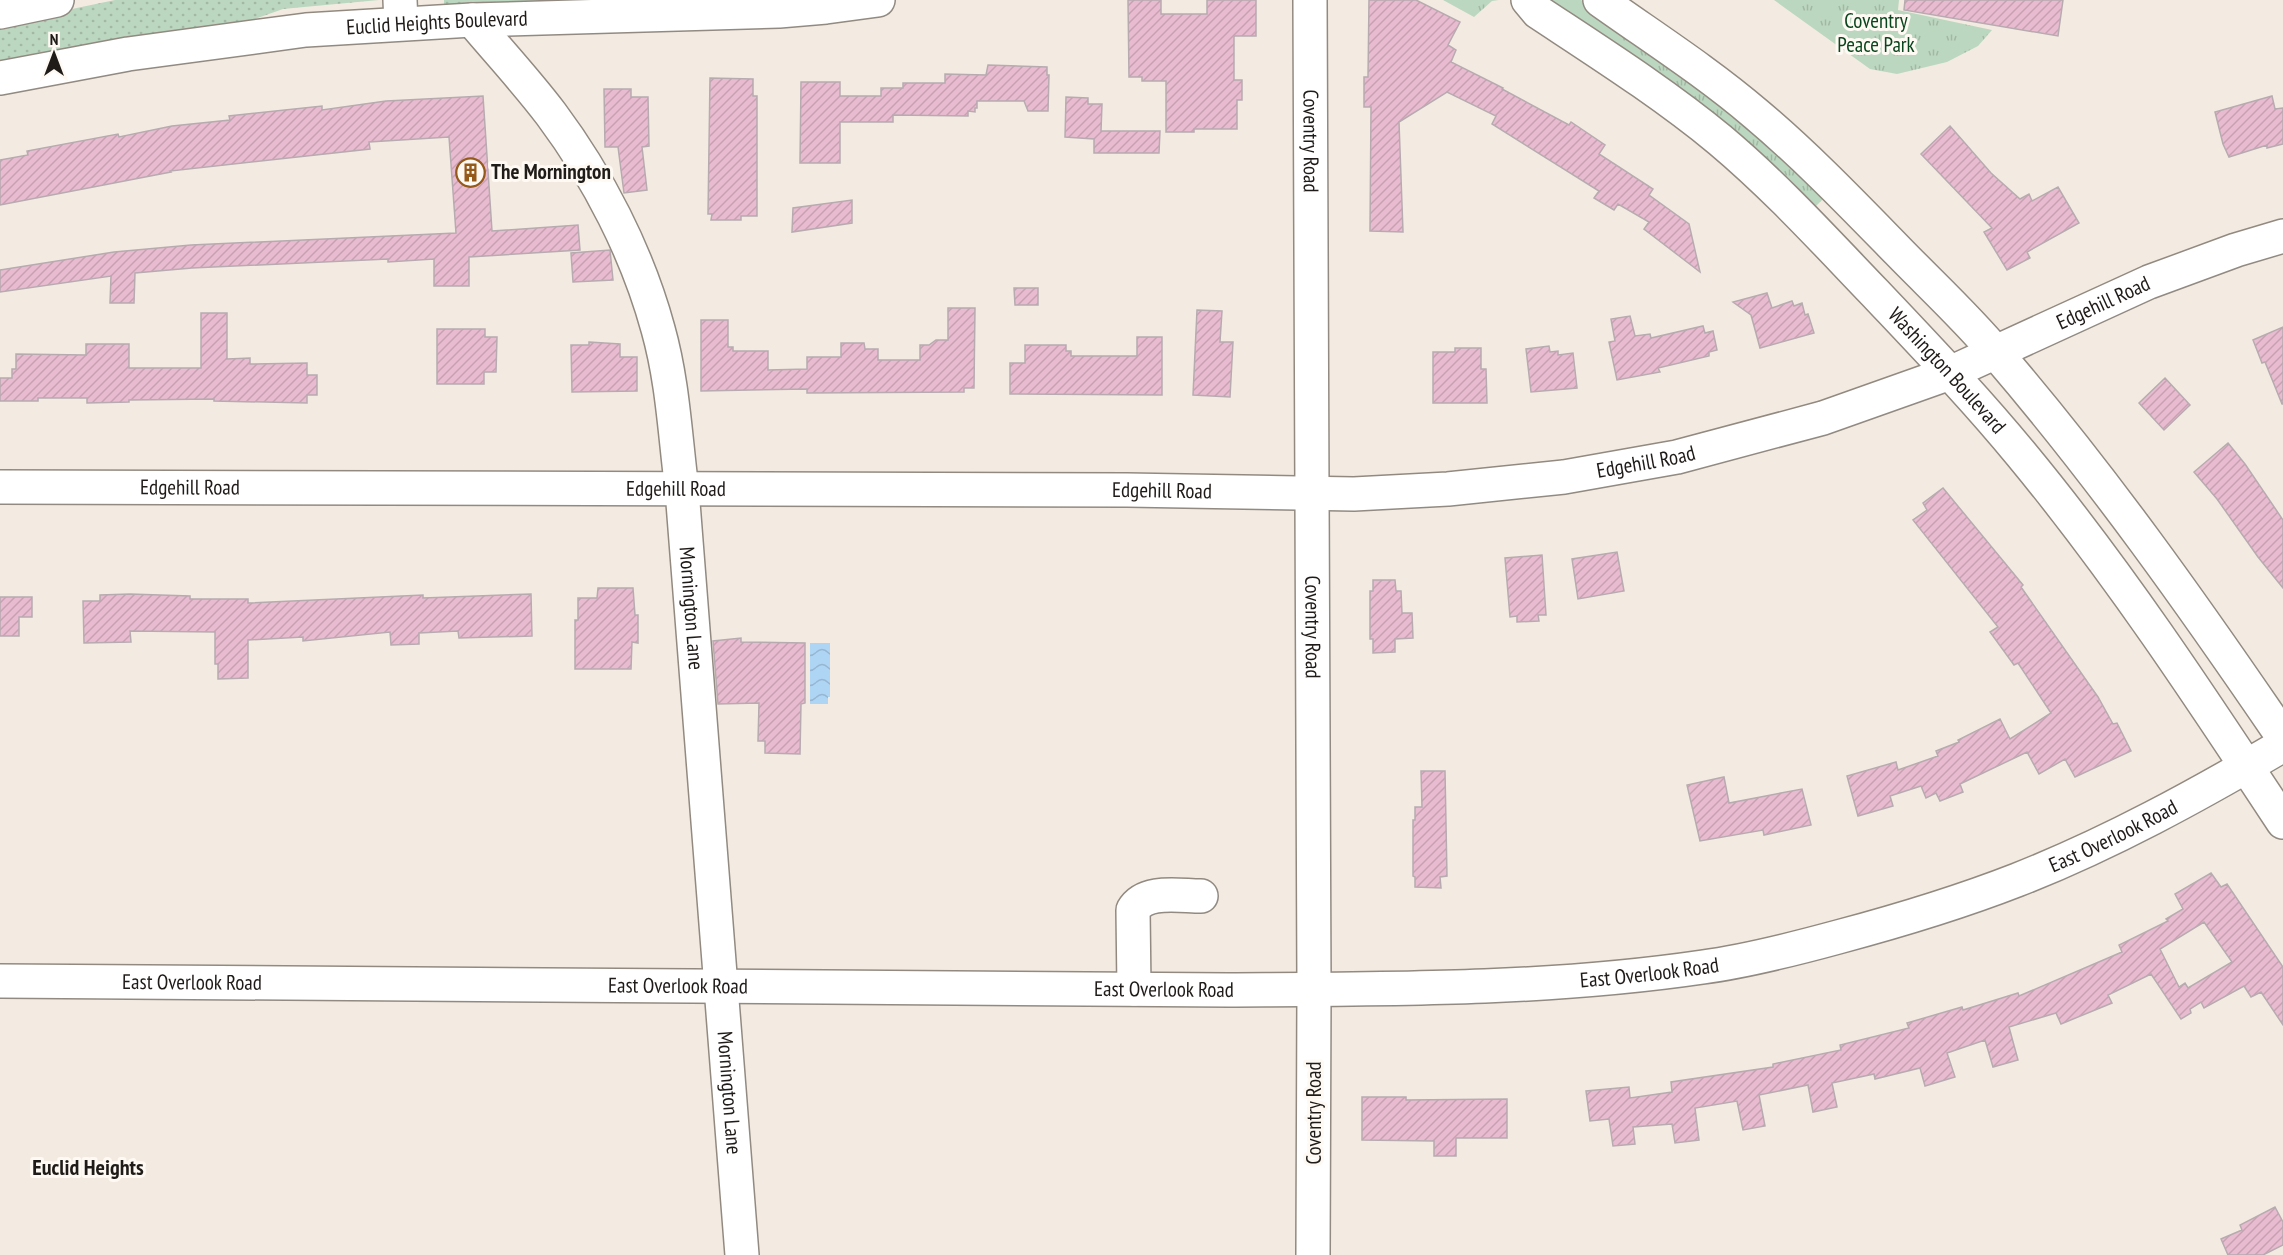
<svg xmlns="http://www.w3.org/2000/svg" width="2283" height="1255" viewBox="0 0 2283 1255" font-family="'PT Sans Narrow',sans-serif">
<defs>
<pattern id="grass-dots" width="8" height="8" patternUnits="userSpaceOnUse" patternTransform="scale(1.5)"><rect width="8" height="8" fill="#bcd7c0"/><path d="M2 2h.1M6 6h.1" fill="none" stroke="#a1b8a4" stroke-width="1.8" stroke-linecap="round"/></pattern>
<pattern id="park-tufts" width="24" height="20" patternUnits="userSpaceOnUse" patternTransform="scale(1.5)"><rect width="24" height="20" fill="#bcd7c0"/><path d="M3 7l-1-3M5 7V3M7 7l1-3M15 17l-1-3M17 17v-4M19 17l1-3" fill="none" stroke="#a1b8a4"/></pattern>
<pattern id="water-waves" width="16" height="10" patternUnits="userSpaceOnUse" patternTransform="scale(1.5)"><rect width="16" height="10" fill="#afd5f5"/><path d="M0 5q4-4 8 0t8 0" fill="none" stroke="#96b6d1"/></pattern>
<pattern id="building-hatch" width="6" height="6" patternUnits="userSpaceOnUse" patternTransform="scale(1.5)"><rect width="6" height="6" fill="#e9bbd0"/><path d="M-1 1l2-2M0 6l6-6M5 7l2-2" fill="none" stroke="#c7a0b2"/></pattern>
</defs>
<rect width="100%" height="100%" fill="#f3ebe1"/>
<path fill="url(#grass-dots)" d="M 115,0 L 379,0 L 283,9 L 241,24 L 0,65 L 0,24 Z
M 444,0 L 684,0 L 444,8 Z"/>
<path fill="url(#park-tufts)" d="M 1443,0 L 1499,0 L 1492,1 L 1474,17 Z
M 1545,0 L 1581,0 L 1652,46 L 1827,195 L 1809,213 Z
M 1774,0 L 1899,0 L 1898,10 L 1992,30 L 1978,46 L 1947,62 L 1897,74 L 1870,69 Z"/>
<path fill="url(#water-waves)" d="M 810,643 L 830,643 L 830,697 L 828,697 L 828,704 L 810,704 Z"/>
<path fill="url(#building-hatch)" stroke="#b7abb0" stroke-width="1.5" fill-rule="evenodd" d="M 1128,0 L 1161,0 L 1161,14 L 1207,14 L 1207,0 L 1256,0 L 1256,36 L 1234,36 L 1234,80 L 1242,80 L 1242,100 L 1237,100 L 1237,129 L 1194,129 L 1194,132 L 1166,132 L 1166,81 L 1142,81 L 1142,77 L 1129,77 Z
M 1369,0 L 1416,0 L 1460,22 L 1448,45 L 1456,50 L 1451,62 L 1503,88 L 1502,89 L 1569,125 L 1571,122 L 1605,145 L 1599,154 L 1653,189 L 1649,195 L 1689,224 L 1700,272 L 1644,229 L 1649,222 L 1618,204 L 1614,210 L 1594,198 L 1599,191 L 1492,124 L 1496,116 L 1447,92 L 1399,122 L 1403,232 L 1370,231 L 1371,107 L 1364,107 L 1364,77 L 1368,77 Z
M 1905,0 L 2063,0 L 2058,36 L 1904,10 Z
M 988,65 L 1047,67 L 1047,75 L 1049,75 L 1048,111 L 1028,111 L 1024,101 L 977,101 L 977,108 L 975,108 L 975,112 L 968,111 L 968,116 L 893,115 L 893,122 L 840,122 L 840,163 L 800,163 L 801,82 L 840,82 L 840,96 L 881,96 L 881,88 L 903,88 L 903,83 L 945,83 L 945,74 L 986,75 Z
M 710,78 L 753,79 L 753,96 L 757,96 L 757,216 L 741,216 L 741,220 L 711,220 L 712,214 L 708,214 Z
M 604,89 L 631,89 L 631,97 L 648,97 L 649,146 L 642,147 L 647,190 L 624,193 L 618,147 L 605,147 Z
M 483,96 L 492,231 L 578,225 L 580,250 L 469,257 L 469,286 L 434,286 L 434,259 L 388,262 L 388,259 L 192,268 L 135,273 L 134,303 L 110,303 L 111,276 L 0,292 L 0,270 L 114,252 L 191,245 L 456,233 L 449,137 L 369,142 L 370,149 L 170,171 L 171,172 L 0,205 L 0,160 L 28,155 L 27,151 L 118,134 L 119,137 L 172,126 L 230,120 L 229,116 L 322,106 L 322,110 L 386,101 Z
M 2272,96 L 2275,109 L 2283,108 L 2283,144 L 2267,148 L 2267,145 L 2229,157 L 2223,144 L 2215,112 Z
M 1066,97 L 1088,98 L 1088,104 L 1102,104 L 1101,131 L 1160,131 L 1159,153 L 1094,153 L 1094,139 L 1065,137 Z
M 1950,126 L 1991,173 L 2020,199 L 2029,194 L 2032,201 L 2058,187 L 2079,223 L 2027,252 L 2030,258 L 2007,270 L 1984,232 L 1992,228 L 1921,154 Z
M 852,200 L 852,223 L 792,232 L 793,208 Z
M 610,250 L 613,280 L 573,282 L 571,253 Z
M 1014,288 L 1038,288 L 1038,305 L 1015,305 Z
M 1767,293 L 1772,308 L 1792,301 L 1794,306 L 1802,303 L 1805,315 L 1808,314 L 1814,333 L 1760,348 L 1751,315 L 1733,302 Z
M 948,308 L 975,308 L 974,388 L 964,388 L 964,392 L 807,393 L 807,389 L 701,391 L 701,320 L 728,320 L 728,347 L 733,347 L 733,351 L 768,351 L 768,370 L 807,369 L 807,357 L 841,357 L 841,343 L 864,343 L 865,349 L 878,349 L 878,360 L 920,360 L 920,345 L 929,345 L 936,340 L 948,340 Z
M 1197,310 L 1222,311 L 1220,342 L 1233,342 L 1230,397 L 1193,395 Z
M 201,313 L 227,313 L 227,359 L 250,358 L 250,364 L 307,363 L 307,375 L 317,375 L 317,395 L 307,395 L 307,403 L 214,401 L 214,399 L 129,400 L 129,402 L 87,403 L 87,398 L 38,398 L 38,401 L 0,401 L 0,378 L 12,378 L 12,369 L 16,369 L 16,354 L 86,355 L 86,344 L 129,344 L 129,368 L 201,368 Z
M 1630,316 L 1635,336 L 1650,334 L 1651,338 L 1703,326 L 1705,333 L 1713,331 L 1717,350 L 1709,352 L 1709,356 L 1658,368 L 1660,372 L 1617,380 L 1609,342 L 1615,341 L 1611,319 Z
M 2283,327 L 2283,404 L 2282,404 L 2265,362 L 2262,363 L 2253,340 Z
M 437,329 L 485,329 L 485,337 L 497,337 L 496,372 L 484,372 L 484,384 L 437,384 Z
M 1137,337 L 1162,337 L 1162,395 L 1010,394 L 1010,363 L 1025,363 L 1025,345 L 1066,345 L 1066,351 L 1071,351 L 1071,356 L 1137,356 Z
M 589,342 L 620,344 L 620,357 L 637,357 L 637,391 L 572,392 L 571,345 L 589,345 Z
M 1549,346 L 1550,352 L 1558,351 L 1558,355 L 1573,353 L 1577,388 L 1531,392 L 1526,349 Z
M 1455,348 L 1481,348 L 1481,369 L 1486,369 L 1487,403 L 1433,403 L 1433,352 L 1455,352 Z
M 2165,378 L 2190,405 L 2164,430 L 2139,403 Z
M 2228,443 L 2245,464 L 2283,520 L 2283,588 L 2258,557 L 2217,499 L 2194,472 Z
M 1943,488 L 2023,585 L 2021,587 L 2098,697 L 2113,724 L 2117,723 L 2131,751 L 2075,777 L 2065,759 L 2039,774 L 2027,752 L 1960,784 L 1963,792 L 1940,801 L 1936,793 L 1926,798 L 1921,786 L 1890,796 L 1893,806 L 1858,816 L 1847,776 L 1896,762 L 1898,770 L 1938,756 L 1936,751 L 1959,742 L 1958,740 L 2000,719 L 2010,739 L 2051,713 L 2018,663 L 2014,665 L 1990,632 L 1998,627 L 1913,520 L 1927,510 L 1923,503 Z
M 1617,552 L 1624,591 L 1578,599 L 1572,559 Z
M 1542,555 L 1546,615 L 1538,615 L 1539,621 L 1517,622 L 1517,616 L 1510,617 L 1505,558 Z
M 1373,580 L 1395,580 L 1396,591 L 1401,591 L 1402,613 L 1412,613 L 1413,638 L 1395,639 L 1395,652 L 1373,653 L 1373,639 L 1370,639 L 1370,591 L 1373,591 Z
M 598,588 L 633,588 L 635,615 L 638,615 L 638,643 L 632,642 L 631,669 L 575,669 L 575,620 L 578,620 L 578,598 L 597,598 Z
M 130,594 L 190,596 L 190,599 L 248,599 L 248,603 L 423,595 L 423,598 L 531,594 L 532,636 L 459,638 L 458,631 L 419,633 L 419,644 L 391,645 L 390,632 L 303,641 L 303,637 L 248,640 L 248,678 L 218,679 L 218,664 L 215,664 L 215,632 L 130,631 L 131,642 L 84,643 L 83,601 L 100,601 L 100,595 Z
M 0,597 L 32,597 L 32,617 L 19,617 L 19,636 L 0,636 Z
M 741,638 L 741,642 L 805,643 L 805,703 L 801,704 L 800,754 L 765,753 L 765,741 L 758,741 L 759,703 L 718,704 L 713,641 Z
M 1421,771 L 1445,771 L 1447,876 L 1440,877 L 1441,888 L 1415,887 L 1415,877 L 1413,876 L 1413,820 L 1415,820 L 1415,807 L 1422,807 Z
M 1724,777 L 1729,803 L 1802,789 L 1811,825 L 1764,835 L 1763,830 L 1700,841 L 1687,785 Z
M 2211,873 L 2221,887 L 2227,884 L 2283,967 L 2283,1025 L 2261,992 L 2251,997 L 2244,986 L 2204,1008 L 2201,1002 L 2190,1009 L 2191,1013 L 2181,1019 L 2151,974 L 2108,995 L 2112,1003 L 2061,1024 L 2056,1013 L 2009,1027 L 2018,1060 L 1993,1067 L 1985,1040 L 1947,1053 L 1955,1077 L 1925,1086 L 1920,1068 L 1875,1079 L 1874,1074 L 1832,1083 L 1837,1107 L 1813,1112 L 1808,1085 L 1759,1095 L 1765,1126 L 1743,1130 L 1737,1101 L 1695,1108 L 1699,1140 L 1675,1143 L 1672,1124 L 1633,1127 L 1635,1144 L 1613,1146 L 1609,1119 L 1590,1121 L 1586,1091 L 1629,1087 L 1630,1098 L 1672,1092 L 1671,1082 L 1773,1067 L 1773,1064 L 1841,1050 L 1840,1045 L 1909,1028 L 1907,1023 L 1962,1007 L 1963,1010 L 2018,993 L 2019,996 L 2122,952 L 2119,945 L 2168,921 L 2166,919 L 2183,909 L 2175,894 ZM 2204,922 L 2232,962 L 2188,988 L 2185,983 L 2179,987 L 2160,949 Z
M 1362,1097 L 1406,1097 L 1406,1100 L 1507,1099 L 1507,1138 L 1456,1138 L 1456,1156 L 1434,1156 L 1434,1141 L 1362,1140 Z
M 2275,1207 L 2283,1222 L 2283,1245 L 2263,1255 L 2228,1255 L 2221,1239 L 2242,1230 L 2240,1225 Z"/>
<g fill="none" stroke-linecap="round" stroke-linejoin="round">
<defs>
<g id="minor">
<path d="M 400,0 L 401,23"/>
<path id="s1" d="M 1310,0 L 1314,989 L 1313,1255"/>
<path id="s2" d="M 1528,0 L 1538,12 C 1600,53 1663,93 1720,140 C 1776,187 1825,241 1875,293 C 1925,346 1975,398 2021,454 C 2117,570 2200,696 2283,822"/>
<path d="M 1600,0 C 1652,37 1707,72 1756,114 C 1806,156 1852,204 1898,251 C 1931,285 1967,318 1997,354 C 2101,475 2193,605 2283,737"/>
<path id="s3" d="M 472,20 C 498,51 526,81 551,114 C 598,177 637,252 658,329 C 673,382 675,436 682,490 L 742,1255"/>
<path id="s4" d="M 0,487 L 1127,490 L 1354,494 L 1448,489 L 1564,477 L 1677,457 L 1823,418 L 1950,373 L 2149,282 L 2236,250 L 2283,236"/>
<path id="s5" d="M 0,981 L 1229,990 C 1387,989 1546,990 1703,967 C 1748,961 1794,949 1838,937 C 1898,921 1958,903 2017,880 C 2109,844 2198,795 2283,745"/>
<path d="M 1134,989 L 1133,910 C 1145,889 1179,896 1201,896"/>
</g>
<g id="major">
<path d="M 0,12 L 57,0"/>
<path id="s6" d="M 0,78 L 128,54 L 306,30 L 472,20 L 779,11 L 826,7 L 878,0"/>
</g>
</defs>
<use href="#minor" stroke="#928a81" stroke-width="36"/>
<use href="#major" stroke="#928a81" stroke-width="36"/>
<use href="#minor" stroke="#fff" stroke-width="33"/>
<use href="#major" stroke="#fff" stroke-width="33"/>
</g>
<defs>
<symbol id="building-ring" viewBox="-11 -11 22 22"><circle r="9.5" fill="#fef9f3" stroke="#95591a" stroke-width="1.5"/><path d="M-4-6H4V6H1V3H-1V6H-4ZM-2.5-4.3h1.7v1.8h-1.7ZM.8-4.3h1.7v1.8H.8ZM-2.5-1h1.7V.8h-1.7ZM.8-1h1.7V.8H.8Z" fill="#95591a"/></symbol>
</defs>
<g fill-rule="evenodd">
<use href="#building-ring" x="454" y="156" width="33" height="33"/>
</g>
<g text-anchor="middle" stroke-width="6" stroke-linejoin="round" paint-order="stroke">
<g font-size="21" fill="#09451d" stroke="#fef9f3">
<text x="1876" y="28">Coventry<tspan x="1876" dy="24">Peace Park</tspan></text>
</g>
<g font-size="21" fill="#1f1b18" stroke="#fef9f3">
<text dy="7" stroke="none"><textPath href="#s6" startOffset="441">Euclid Heights Boulevard</textPath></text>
<text dy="7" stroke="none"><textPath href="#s1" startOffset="141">Coventry Road</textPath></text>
<text dy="7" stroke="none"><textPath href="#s4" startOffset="2134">Edgehill Road</textPath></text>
<text dy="7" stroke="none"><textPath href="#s2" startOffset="562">Washington Boulevard</textPath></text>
<text dy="7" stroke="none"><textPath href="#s4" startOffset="1648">Edgehill Road</textPath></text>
<text dy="7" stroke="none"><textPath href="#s4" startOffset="190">Edgehill Road</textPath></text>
<text dy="7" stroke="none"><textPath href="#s4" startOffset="676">Edgehill Road</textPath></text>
<text dy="7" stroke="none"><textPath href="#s4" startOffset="1162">Edgehill Road</textPath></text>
<text dy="7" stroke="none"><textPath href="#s3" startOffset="646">Mornington Lane</textPath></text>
<text dy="7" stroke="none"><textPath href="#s1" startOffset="627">Coventry Road</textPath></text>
<text dy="7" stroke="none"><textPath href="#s5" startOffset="2136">East Overlook Road</textPath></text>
<text dy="7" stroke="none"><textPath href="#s5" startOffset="1650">East Overlook Road</textPath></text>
<text dy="7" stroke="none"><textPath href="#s5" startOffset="192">East Overlook Road</textPath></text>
<text dy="7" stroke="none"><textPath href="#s5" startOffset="678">East Overlook Road</textPath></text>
<text dy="7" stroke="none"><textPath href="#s5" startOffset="1164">East Overlook Road</textPath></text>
<text dy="7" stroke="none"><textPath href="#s3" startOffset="1132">Mornington Lane</textPath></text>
<text transform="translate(1314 1113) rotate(-90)" y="7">Coventry Road</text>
</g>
<g font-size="21" font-weight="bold" fill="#1f1b18" stroke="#fef9f3" text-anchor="start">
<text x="491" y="179">The Mornington</text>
</g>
<g font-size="22" font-weight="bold" fill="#1f1b18" stroke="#fef9f3">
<text x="88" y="1175">Euclid Heights</text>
</g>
</g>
<g transform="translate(54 54)" stroke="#fef9f3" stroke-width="4.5" paint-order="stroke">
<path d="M0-4.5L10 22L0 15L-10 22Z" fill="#1f1b18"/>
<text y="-9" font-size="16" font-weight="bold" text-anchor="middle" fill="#1f1b18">N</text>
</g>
</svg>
